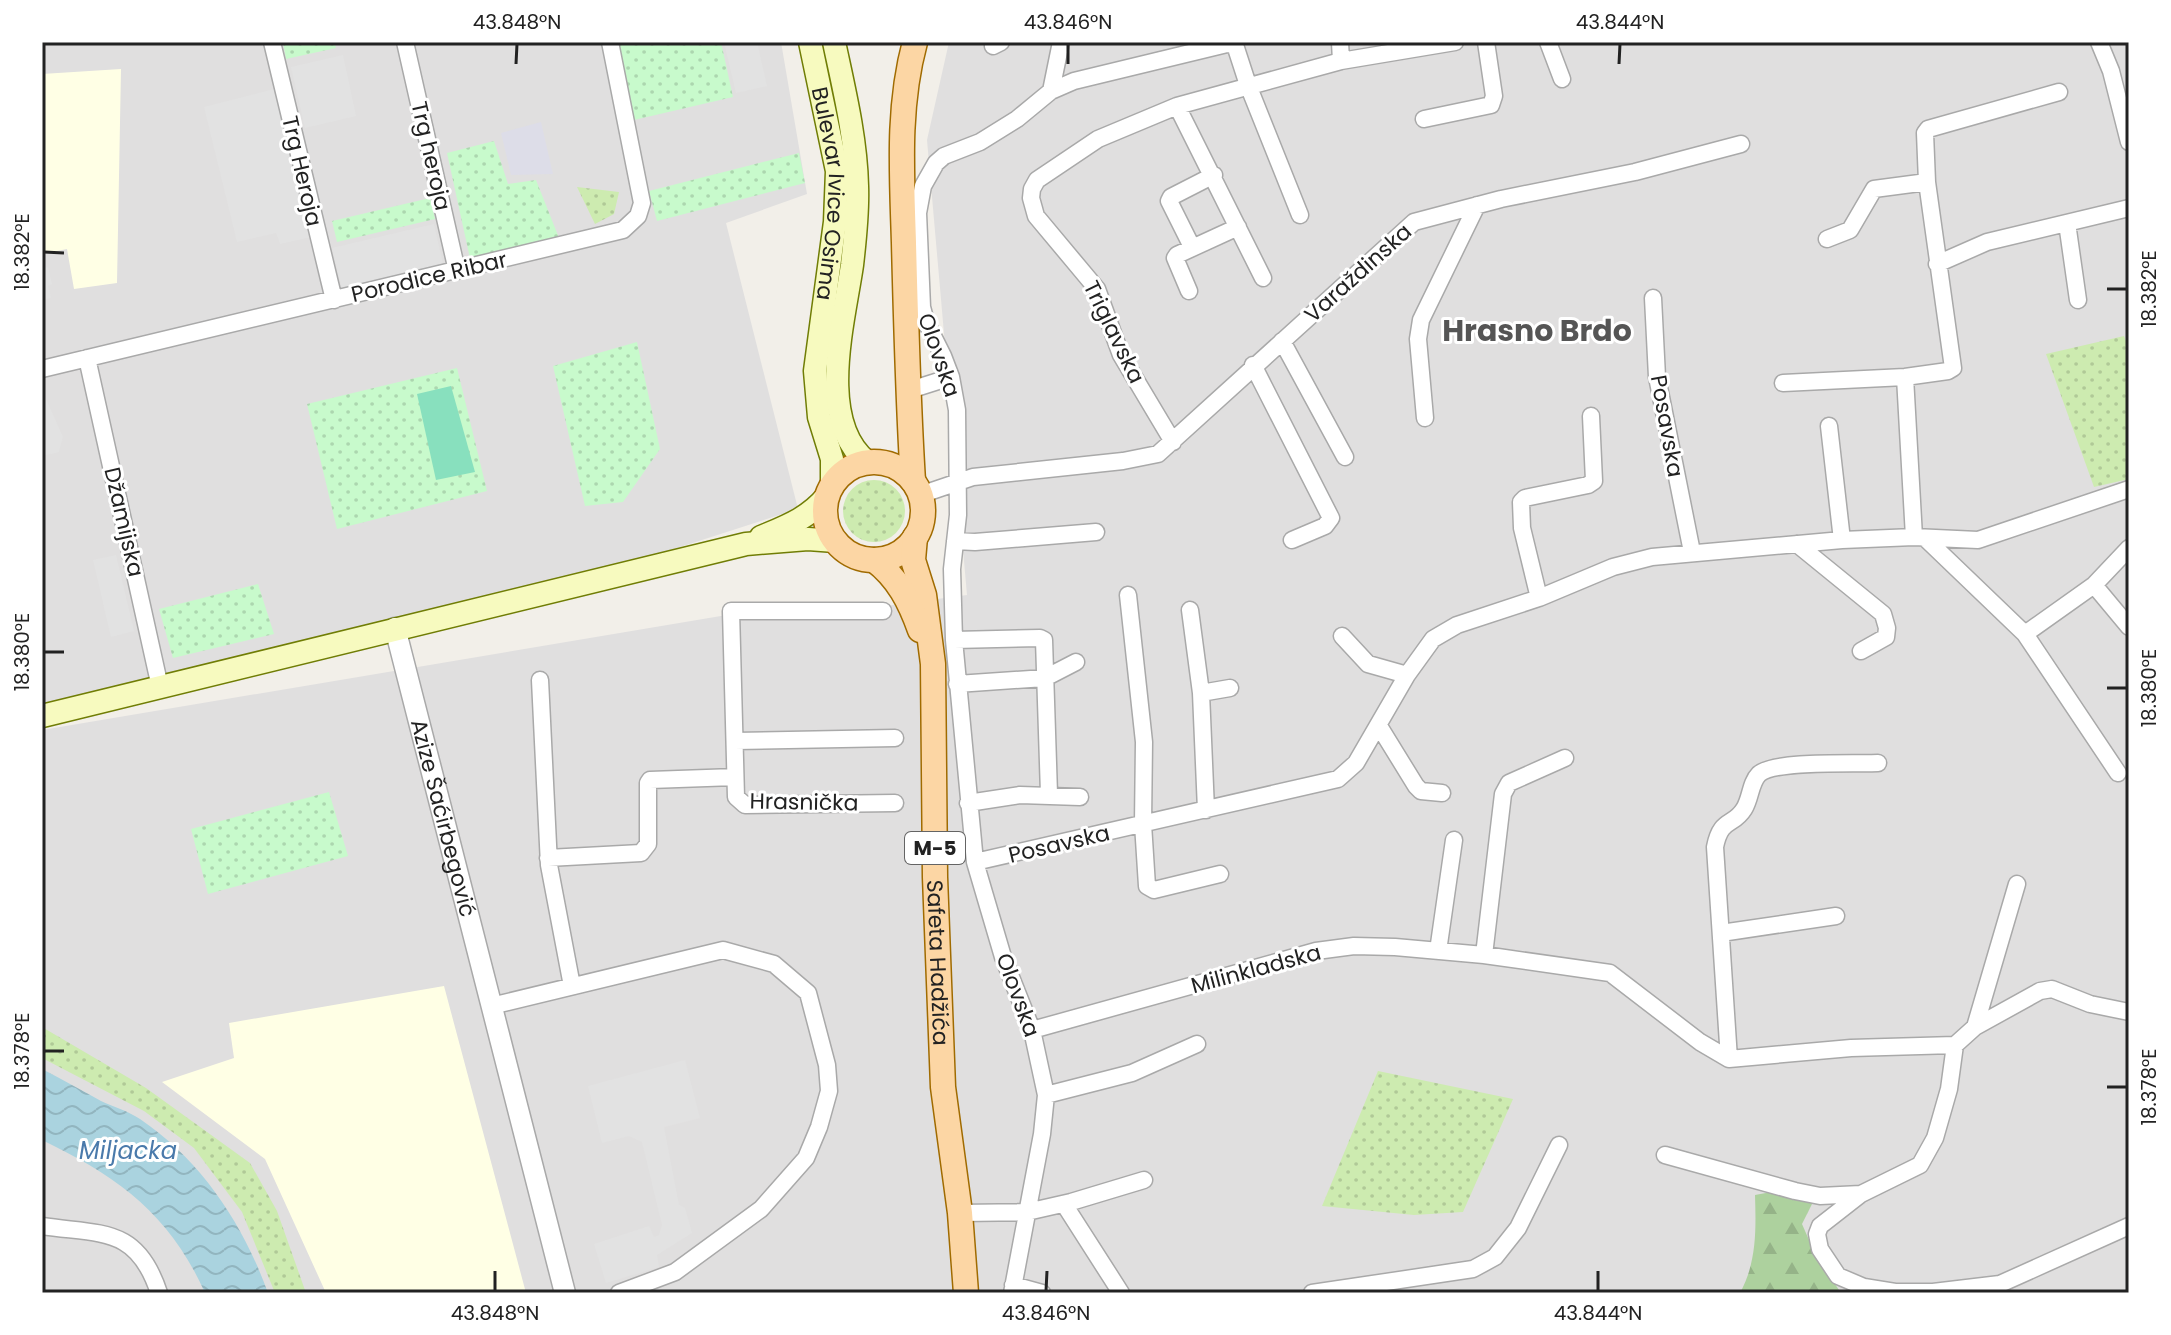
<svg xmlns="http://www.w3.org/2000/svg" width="2171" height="1335" font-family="Poppins,sans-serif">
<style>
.residential{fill:#e0dfdf}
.education{fill:#ffffe5}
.grass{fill:url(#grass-dots)}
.forest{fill:url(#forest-firs)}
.park{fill:url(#park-dots)}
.pitch{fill:#88e0be}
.parking{fill:#e2e2e2}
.plaza{fill:#dddde8}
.water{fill:url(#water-waves)}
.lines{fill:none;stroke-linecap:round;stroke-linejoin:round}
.minor-casing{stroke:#a9a9a9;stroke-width:19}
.tertiary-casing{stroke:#a9a9a9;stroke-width:23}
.secondary-casing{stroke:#707d05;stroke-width:25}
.primary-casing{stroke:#a06b00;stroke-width:27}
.minor{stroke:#fff;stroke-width:16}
.tertiary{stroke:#fff;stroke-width:20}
.secondary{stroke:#f7fabf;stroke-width:22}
.primary{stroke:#fcd6a4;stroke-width:24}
.ticks{fill:none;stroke:#222;stroke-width:3}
.labels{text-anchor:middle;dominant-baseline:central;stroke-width:6;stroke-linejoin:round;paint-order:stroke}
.shield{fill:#fff;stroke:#646464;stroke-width:2}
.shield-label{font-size:20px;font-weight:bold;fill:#222}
.street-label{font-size:22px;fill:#222;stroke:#fff}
.water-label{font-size:24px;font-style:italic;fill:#4a7aab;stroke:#fff}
.district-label{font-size:30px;font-weight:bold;fill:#555;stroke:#fff}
.neatline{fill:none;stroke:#222;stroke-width:3}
.ticks-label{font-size:20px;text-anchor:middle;fill:#222}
</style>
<defs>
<pattern id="grass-dots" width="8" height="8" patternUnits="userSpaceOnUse" patternTransform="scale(2)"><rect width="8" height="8" fill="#cdebb0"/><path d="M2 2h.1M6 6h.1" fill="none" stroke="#b0c997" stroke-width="1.8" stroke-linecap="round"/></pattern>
<pattern id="forest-firs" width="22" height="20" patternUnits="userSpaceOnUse" patternTransform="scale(2)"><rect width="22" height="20" fill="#add19e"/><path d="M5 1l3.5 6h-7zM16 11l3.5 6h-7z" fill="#95b388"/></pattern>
<pattern id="park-dots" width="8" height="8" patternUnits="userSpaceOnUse" patternTransform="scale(2)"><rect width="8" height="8" fill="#c8facc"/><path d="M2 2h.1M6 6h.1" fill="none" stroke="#acd6af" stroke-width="1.8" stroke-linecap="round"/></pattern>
<pattern id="water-waves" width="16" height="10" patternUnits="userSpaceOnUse" patternTransform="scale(2)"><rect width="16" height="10" fill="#aad3df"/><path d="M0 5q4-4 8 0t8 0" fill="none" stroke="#92b5bf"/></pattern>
</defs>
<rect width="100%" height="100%" fill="#f2efe9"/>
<path class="residential" d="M 42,42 L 781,42 L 807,194 L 726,223 L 798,509 L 531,595 L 42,714 Z
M 949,42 L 2129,42 L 2129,1293 L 42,1293 L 42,730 L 792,604 L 885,606 L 967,595 L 927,140 Z"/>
<path class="education" d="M 121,69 L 117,283 L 74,289 L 67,249 L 42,254 L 42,74 Z
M 444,986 L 526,1293 L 326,1293 L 265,1159 L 162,1082 L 234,1058 L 229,1023 Z"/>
<path class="grass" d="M 577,187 L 619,192 L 614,214 L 595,224 Z
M 2124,336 L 2129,349 L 2129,479 L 2094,487 L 2046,354 Z
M843 511a31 31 0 1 1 62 0a31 31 0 1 1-62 0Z
M 42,1027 L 146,1088 L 250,1163 L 277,1211 L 306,1293 L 275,1293 L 242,1212 L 194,1148 L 144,1111 L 42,1058 Z
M 1378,1071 L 1513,1099 L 1463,1212 L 1414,1215 L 1322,1206 Z"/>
<path class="forest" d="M 1771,1192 L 1816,1196 L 1802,1224 L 1816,1256 L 1839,1290 L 1845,1293 L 1740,1293 C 1757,1262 1756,1229 1755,1195 Z"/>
<path class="park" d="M 283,42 L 334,42 L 336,48 L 286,59 Z
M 721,42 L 733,97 L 634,120 L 619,43 Z
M 494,141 L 508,184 L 536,180 L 561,243 L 471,263 L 447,153 Z
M 799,153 L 805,183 L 657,221 L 649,191 Z
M 430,198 L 435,219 L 337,242 L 332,221 Z
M 637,342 L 660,449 L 623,502 L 585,506 L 553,366 Z
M 457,368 L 487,491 L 337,529 L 307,404 Z
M 258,584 L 274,634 L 173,658 L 159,609 Z
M 329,792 L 348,856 L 208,894 L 191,829 Z"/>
<path class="pitch" d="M 451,386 L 475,472 L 436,480 L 417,394 Z"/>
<path class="parking" d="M 724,42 L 757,42 L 767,86 L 736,93 Z
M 343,55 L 356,116 L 305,128 L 291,67 Z
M 274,89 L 311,237 L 280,244 L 276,233 L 237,242 L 204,107 Z
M 434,224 L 444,269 L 343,293 L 332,248 Z
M 42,264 L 43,268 L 48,267 L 52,284 L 48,286 L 51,298 L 42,300 Z
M 42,390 L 63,437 L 59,452 L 42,456 Z
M 116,555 L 134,631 L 111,637 L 93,560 Z
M 685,1060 L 700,1118 L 664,1127 L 679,1205 L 685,1208 L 692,1233 L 657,1255 L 659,1267 L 606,1283 L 594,1244 L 649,1226 L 654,1237 L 659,1235 L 662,1225 L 642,1142 L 629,1136 L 602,1143 L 588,1086 Z"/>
<path class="plaza" d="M 541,122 L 553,174 L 511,175 L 501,133 Z"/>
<path class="water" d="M 42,1069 C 62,1079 81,1090 101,1101 C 114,1107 128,1111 140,1119 C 202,1161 243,1224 268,1293 L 205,1293 C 170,1214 117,1176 42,1140 Z"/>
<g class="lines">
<defs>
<path id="minor" d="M 272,42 L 334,300
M 405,42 L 457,271
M 1340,42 L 1341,61
M 1548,42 L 1562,79
M 2099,42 L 2111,71 L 2129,142
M 993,46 L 1001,42
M 1051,91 L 1074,81 L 1227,44 L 1235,45 L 1248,85 L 1300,215
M 1177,106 L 1263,278
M 1424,119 L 1491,105 L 1494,96 L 1486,42
M 2067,223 L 2078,300
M 1827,239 L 1850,230 L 1874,189 L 1927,182
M 1192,247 L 1169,201 L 1171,197 L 1214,175
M 1937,264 L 1987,242 L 2129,208
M 1189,291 L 1175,258 L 1177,255 L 1238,227
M 1653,298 L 1657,377 L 1692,552
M 1282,341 L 1345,457
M 87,358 L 160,687
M 1253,365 L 1331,518 L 1325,526 L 1292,540
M 42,369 L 623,230 L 638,216 L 642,203 L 610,42
M 1905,377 L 1914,537
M 1783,383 L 1905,377 L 1948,371 L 1953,368 L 1927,182 L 1925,133 L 1928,129 L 2059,92
M 907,391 L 951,377
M 1425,418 L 1418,339 L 1421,320 L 1477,205
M 1829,426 L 1842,540
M 1173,442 L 1121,355 L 1097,289 L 1036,216 L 1031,198 L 1032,189 L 1037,180 L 1098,139 L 1177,106 L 1341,61 L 1455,42
M 920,495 L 973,477 L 1123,461 L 1158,454 L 1414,222 L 1501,199 L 1635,172 L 1741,144
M 1925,538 L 2025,634 L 2094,585 L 2129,548
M 955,541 L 975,542 L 1096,532
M 1797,544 L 1883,614 L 1887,628 L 1886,637 L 1861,651
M 2094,585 L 2129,627
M 1128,595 L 1144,742 L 1143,824 L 1147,886 L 1154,890 L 1220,874
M 1539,598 L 1522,528 L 1521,502 L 1525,498 L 1588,485 L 1594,481 L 1591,416
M 1190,610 L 1201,693
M 883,611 L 731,611 L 736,797 L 745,805 L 895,803
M 2025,634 L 2118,773
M 1342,636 L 1368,664 L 1407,675
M 954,640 L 1040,638 L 1044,640 L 1049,794
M 540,680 L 549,865 L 572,986
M 957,684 L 1045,678 L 1076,662
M 1379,726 L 1416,786 L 1421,791 L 1442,793
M 735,741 L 895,738
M 968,803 L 1020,795 L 1080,797
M 1206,810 L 1201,693 L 1230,688
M 548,858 L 641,853 L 648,844 L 648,783 L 650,780 L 735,777
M 975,862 L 1338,779 L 1356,763 L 1407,675 L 1433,639 L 1457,625 L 1539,598 L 1613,567 L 1652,557 L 1842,540 L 1914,537 L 1978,540 L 2129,489
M 1721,933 L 1836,916
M 1438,951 L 1454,840
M 1484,955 L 1503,794 L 1509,783 L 1565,758
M 491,1006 L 723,950 L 774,964 L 808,993 L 827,1065 L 829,1091 L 819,1127 L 806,1158 L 761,1209 L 675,1272 L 619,1293
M 2129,1012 L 2090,1004 L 2052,989 L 2040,991 L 1975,1027 L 1955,1045 L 1949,1089 L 1935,1138 L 1920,1165 L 1861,1194 L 1820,1226 L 1817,1234 L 1820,1249 L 1838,1276 L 1864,1287 L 1895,1292 L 1933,1292 L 2000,1284 L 2129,1226
M 1975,1027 L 2017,884
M 1032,1030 L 1316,951 L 1354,946 L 1395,947 L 1484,955 L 1610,973 L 1700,1042 L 1729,1059 L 1851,1048 L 1955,1045
M 1729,1059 L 1715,847 C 1721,817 1733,827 1744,809 C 1751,798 1750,783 1759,774 C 1775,760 1855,764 1878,763
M 1046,1095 L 1132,1073 L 1197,1044
M 1665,1155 L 1795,1191 L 1820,1196 L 1861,1194
M 1064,1204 L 1121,1293
M 960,1213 L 1027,1212 L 1071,1202 L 1144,1180
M 42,1226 C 102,1235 137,1226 159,1293
M 1013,1285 L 1042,1293
M 1012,1293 L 1042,1134 L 1046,1095 L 1032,1030 L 1003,957 L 975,862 L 954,640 L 952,569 L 958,515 L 957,410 L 951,377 L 943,356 L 926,322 L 922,307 L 918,213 L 923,186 L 936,163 L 944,156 L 980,142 L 1017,119 L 1051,91 L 1061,42
M 1312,1293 L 1473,1269 L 1495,1257 L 1518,1228 L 1559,1145"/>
<g id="tertiary">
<path id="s1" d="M 395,628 L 565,1293"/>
</g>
<g id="secondary">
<path id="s2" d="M 810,42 L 837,171 L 835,222 L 815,371 L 819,417 L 832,459 L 832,486"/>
<path d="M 834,42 C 844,89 856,138 857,186 C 858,212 855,239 852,265 C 844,321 816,421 867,462"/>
<path d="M 761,537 C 787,526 809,518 827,496"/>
<path d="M 42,716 L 746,544 L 808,539 L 835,541"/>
</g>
<g id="primary">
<circle cx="874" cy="511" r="49"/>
<path d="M 913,481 C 908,402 906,322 904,243 C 902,175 897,108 915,42"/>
<path id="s3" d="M 915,537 L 913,560 L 924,595 L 933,664 L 935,877 L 943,1087 L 960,1213 L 966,1293"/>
<path d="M 874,560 C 898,578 910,602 920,630"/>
</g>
</defs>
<use href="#minor" class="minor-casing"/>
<use href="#tertiary" class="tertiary-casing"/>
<use href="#secondary" class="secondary-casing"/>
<use href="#primary" class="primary-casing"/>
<use href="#minor" class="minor"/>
<use href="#tertiary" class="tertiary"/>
<use href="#secondary" class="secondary"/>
<use href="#primary" class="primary"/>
</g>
<path class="ticks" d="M 516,64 L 517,44M 1068,64 L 1068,44M 1619,64 L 1620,44M 44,252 L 64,253M 2107,289 L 2127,289M 44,652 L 64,652M 2107,688 L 2127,688M 44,1051 L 64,1051M 2107,1087 L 2127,1087M 495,1291 L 495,1271M 1046,1291 L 1047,1271M 1598,1291 L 1598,1271"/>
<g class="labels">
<rect class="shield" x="905" y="832" width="60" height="32" rx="6"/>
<g class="shield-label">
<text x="935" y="848">M-5</text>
</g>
<g class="street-label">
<text transform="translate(431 156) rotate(77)">Trg heroja</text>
<text transform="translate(302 171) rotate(77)">Trg Heroja</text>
<text stroke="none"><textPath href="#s2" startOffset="154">Bulevar Ivice Osima</textPath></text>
<text transform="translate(1358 273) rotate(-42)">Varaždinska</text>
<text transform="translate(429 277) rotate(-13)">Porodice Ribar</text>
<text transform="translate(1114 332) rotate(64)">Triglavska</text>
<text transform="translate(939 355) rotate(71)">Olovska</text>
<text transform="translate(1667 426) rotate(80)">Posavska</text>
<text transform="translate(124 522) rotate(77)">Džamijska</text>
<text transform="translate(804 802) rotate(1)">Hrasnička</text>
<text stroke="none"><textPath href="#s1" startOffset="196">Azize Šaćirbegović</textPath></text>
<text transform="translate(1059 844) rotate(-13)">Posavska</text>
<text stroke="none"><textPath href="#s3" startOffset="428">Safeta Hadžića</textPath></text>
<text transform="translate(1256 969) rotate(-15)">Milinkladska</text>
<text transform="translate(1018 995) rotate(70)">Olovska</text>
</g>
<g class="water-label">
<text x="128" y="1150">Miljacka</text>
</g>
<g class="district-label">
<text x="1537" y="330">Hrasno Brdo</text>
</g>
</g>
<rect width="2171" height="1335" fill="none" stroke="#ffffff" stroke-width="88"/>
<rect x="44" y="44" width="2083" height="1247" class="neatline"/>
<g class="ticks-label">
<text x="517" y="29">43.848°N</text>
<text x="1068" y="29">43.846°N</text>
<text x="1620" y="29">43.844°N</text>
<text transform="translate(22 252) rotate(-90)" y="7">18.382°E</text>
<text transform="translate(2149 289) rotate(-90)" y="7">18.382°E</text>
<text transform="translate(22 652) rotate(-90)" y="7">18.380°E</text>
<text transform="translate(2149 688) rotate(-90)" y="7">18.380°E</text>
<text transform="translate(22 1051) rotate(-90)" y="7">18.378°E</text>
<text transform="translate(2149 1087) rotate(-90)" y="7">18.378°E</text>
<text x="495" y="1320">43.848°N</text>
<text x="1046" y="1320">43.846°N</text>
<text x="1598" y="1320">43.844°N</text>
</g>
</svg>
